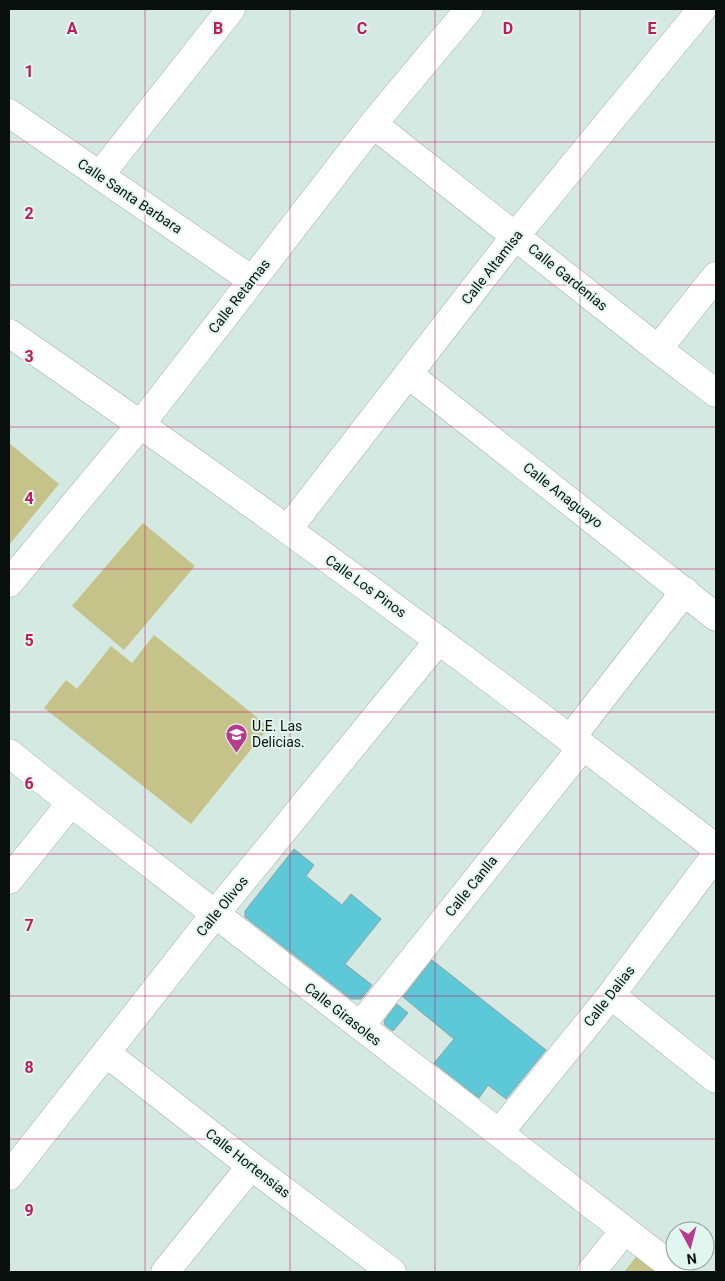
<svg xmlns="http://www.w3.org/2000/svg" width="725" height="1281" font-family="Roboto,sans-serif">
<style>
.green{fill:#c5c389}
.building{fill:#5cc8d8;stroke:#8da1a4}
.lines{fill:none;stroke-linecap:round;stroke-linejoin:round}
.minor-casing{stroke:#9fb2ac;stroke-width:29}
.minor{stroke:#fff;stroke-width:28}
.grid{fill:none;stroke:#c2185b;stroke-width:1;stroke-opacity:0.55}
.labels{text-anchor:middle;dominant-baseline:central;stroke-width:4;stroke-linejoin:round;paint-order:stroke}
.street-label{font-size:14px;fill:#0a100e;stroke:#e2f6f0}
.poi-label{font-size:14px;fill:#0a100e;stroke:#e2f6f0;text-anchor:start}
.grid-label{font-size:16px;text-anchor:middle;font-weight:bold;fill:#c2185b;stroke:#e2f6f0;stroke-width:4;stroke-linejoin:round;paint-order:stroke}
</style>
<rect width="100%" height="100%" fill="#d5e9e3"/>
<path class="green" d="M 9,443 L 59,484 L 9,545 Z
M 143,523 L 195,566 L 124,650 L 72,606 Z
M 154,635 L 269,727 L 191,824 L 44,708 L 66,680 L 77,689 L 111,646 L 132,663 Z
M 640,1252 L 666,1272 L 624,1272 Z"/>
<path class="building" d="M 294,849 L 314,865 L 306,876 L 342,905 L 351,894 L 381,919 L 345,964 L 372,985 L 361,999 L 351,999 L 245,917 L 245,911 Z
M 432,960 L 546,1050 L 506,1099 L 488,1085 L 479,1098 L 434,1063 L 454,1039 L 403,997 Z
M 397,1004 L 408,1013 L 393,1031 L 385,1025 L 384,1021 Z"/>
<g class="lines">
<defs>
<path id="minor" d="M 9,113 L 252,280
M 373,124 L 658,349 L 716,393
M 100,175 L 231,9
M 9,333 C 199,464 386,599 570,739 L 583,746 L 716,848
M 658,349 L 716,276
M 408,374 L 716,617
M 288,529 L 516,235 L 702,9
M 9,583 L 141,424 L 373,124 L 469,9
M 570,739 L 685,591
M 9,753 L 69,801 L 679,1272
M 9,880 L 62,814 L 69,801
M 611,995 L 716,1079
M 360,1026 L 583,746
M 106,1053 L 251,1166 L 392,1272
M 499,1133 L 611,995 L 716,855
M 9,1176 L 215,914 L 439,640
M 165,1272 L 251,1166
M 591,1272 L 624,1231"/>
</defs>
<use href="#minor" class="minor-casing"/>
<use href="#minor" class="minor"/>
</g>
<path class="grid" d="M 145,9 L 145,1272M 290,9 L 290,1272M 435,9 L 435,1272M 580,9 L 580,1272M 9,142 L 716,142M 9,285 L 716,285M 9,427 L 716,427M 9,569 L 716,569M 9,712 L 716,712M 9,854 L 716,854M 9,996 L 716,996M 9,1139 L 716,1139"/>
<defs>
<symbol id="school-pin" viewBox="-11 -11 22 30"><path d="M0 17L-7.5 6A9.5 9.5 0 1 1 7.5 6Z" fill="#b73b8c" stroke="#e2f6f0"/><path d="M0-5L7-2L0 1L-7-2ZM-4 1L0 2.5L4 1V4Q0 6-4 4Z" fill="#fff"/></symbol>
</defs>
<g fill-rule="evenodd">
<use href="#school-pin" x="224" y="722" width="25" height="34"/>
</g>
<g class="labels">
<g class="street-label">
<text transform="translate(130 196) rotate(34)">Calle Santa Barbara</text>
<text transform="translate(492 267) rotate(-52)">Calle Altamisa</text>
<text transform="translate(568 277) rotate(39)">Calle Gardenias</text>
<text transform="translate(239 296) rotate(-52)">Calle Retamas</text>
<text transform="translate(563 495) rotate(38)">Calle Anaguayo</text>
<text transform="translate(366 586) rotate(36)">Calle Los Pinos</text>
<text transform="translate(471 886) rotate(-51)">Calle Canlla</text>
<text transform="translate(222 906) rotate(-51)">Calle Olivos</text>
<text transform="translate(609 996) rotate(-52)">Calle Dalias</text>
<text transform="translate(343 1014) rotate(38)">Calle Girasoles</text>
<text transform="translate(248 1163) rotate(38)">Calle Hortensias</text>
</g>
<g class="poi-label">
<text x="252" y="726">U.E. Las<tspan x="252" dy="16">Delicias.</tspan></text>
</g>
</g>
<g class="grid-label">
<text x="72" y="34">A</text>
<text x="218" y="34">B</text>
<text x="362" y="34">C</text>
<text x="508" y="34">D</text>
<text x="652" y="34">E</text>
<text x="29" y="77">1</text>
<text x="29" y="219">2</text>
<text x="29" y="362">3</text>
<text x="29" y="504">4</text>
<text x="29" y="646">5</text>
<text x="29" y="789">6</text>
<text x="29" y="931">7</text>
<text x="29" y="1073">8</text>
<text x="29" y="1216">9</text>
</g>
<rect width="725" height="1281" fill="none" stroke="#0a100e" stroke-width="20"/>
<g transform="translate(690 1246) rotate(173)"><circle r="24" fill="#e2f6f0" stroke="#8c9a96"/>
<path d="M0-4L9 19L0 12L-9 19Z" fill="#b73b8c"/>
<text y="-8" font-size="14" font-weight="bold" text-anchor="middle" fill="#0a100e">N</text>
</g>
</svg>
